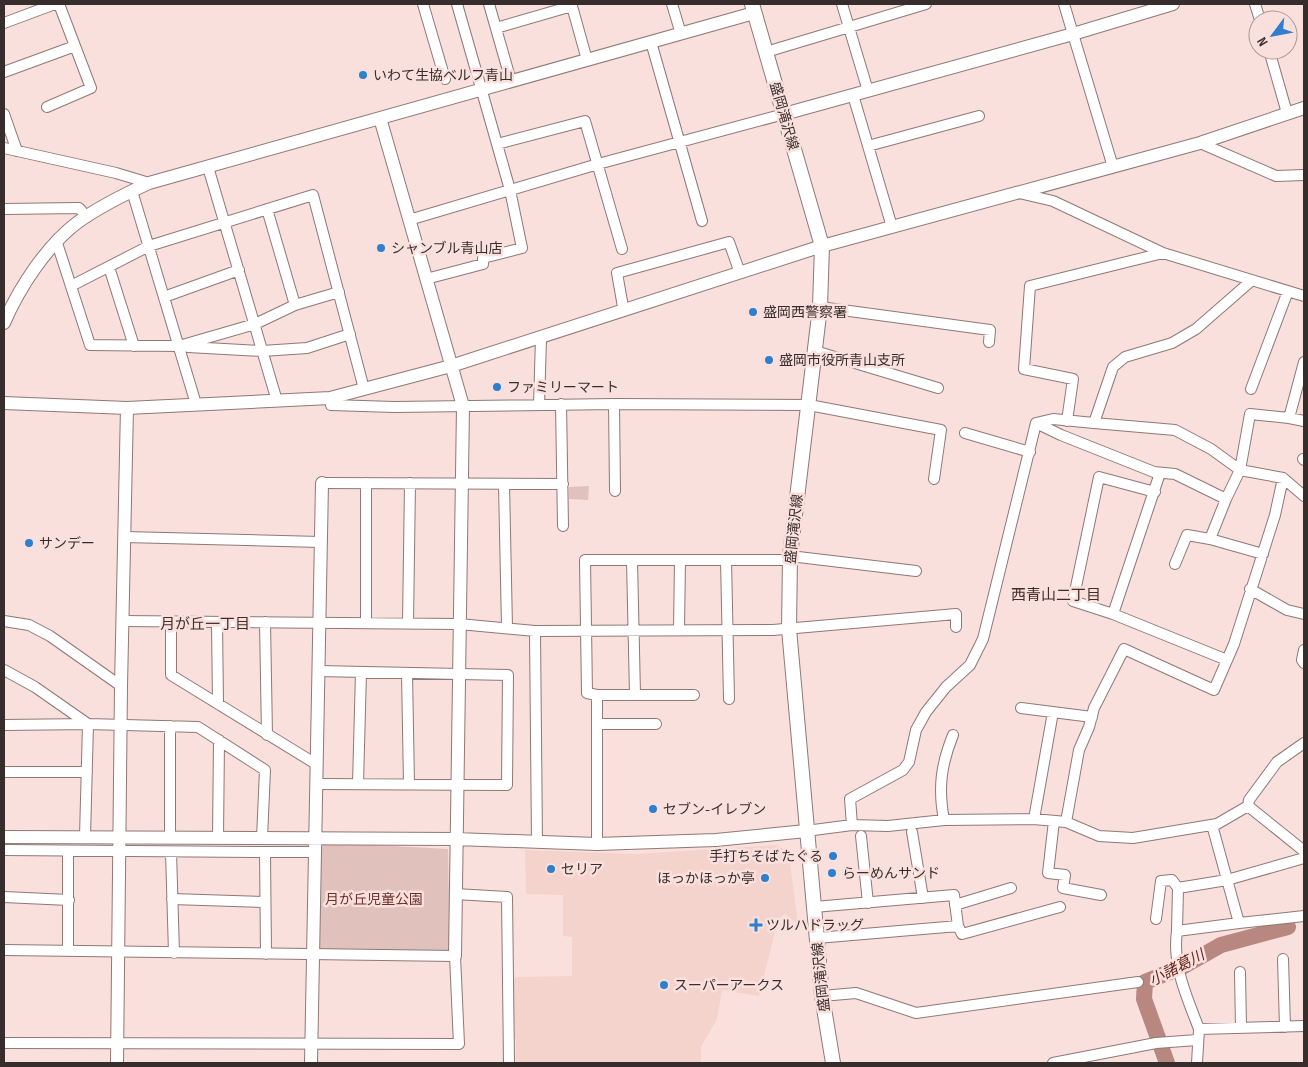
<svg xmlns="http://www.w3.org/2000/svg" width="1308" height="1067" font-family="'Sofia Sans Condensed','Noto Sans JP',sans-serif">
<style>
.built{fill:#f4d3cd}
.green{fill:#e0c1bc}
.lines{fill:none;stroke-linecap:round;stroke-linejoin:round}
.river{stroke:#b78780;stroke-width:16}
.minor-casing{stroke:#8f7875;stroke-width:12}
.tertiary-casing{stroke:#8f7875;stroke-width:14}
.secondary-casing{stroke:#8f7875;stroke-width:16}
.minor{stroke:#fff;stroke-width:10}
.tertiary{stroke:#fff;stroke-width:12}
.secondary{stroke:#fff;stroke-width:14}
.poi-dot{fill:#2f7fce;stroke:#fae0dc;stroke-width:2}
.labels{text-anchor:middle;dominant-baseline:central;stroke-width:5;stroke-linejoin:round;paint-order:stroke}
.poi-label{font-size:14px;fill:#372d2c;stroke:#fae0dc;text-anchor:start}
.street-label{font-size:14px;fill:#372d2c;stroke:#fae0dc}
.park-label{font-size:14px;fill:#6e3029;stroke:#fae0dc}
.neighbourhood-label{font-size:15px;fill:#402d2a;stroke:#fae0dc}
.water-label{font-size:15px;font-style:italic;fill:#62251f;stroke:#fae0dc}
</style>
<rect width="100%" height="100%" fill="#fae0dc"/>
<path class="built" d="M 776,845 L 786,850 L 789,855 L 798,924 L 785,914 L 778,920 L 759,996 L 722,990 L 717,1019 L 701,1047 L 701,1063 L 518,1063 L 516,1061 L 516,1039 L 511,1035 L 512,981 L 516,977 L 572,976 L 572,937 L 563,936 L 563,895 L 526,894 L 525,850 L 635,854 Z"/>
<path class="green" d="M 589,486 L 588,500 L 569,499 L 569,487 Z
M 318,842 L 448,849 L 450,952 L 317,955 Z"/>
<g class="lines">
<path class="river" d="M 1167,1063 L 1144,999 L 1145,982 L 1182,967 L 1221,945 L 1288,927"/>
<defs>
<path id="minor" d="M 423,4 L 445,79
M 457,4 L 497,144 L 585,121 L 622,249
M 489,4 L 511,81
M 672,4 L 681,34
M 842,4 L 868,91
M 1064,4 L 1113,167
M 1255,4 L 1260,20
M 572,6 L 587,60
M 4,23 L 55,4
M 496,28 L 572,6 L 572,4
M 651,42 L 702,221
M 1269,50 L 1287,113
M 766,52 L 926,4
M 4,72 L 75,46
M 853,95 L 892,227
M 47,107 L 91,88 L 59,4
M 4,114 L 17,151
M 1200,143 L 1276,176 L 1304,175
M 868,146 L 979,116
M 4,148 L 116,173 L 149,183
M 208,167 L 277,401
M 132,191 L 196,404
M 1019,193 L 1053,201 L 1163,253 L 1304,296
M 4,209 L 79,208 L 87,217
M 409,220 L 598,164 L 784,114
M 57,243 L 90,345 L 179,346 L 255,324 L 295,305 L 267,209
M 109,267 L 134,346
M 426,279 L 483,264 L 483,258 L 522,248 L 510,190 L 497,144
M 71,286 L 149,246 L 313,195 L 364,389
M 164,297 L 239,270
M 295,305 L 339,292
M 623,307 L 617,273 L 729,242 L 740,273
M 820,307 L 990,330 L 989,342
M 188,347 L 262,351 L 307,348 L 350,334
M 815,351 L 938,388
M 1304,362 L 1289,418 L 1304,421
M 1251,389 L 1288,291
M 330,398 L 331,405 L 394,407 L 614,404 L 809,405 L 941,430 L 934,479
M 561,404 L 563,526
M 614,404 L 615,491
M 539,405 L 541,338
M 1067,421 L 1073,379 L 1024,369 L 1030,286 L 1163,253
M 1036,423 L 1061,435 L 1154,472 L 1175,474 L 1226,499 L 1240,470 L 1283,478 L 1304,496
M 1036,423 L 1053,419 L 1094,423 L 1113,367 L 1125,357 L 1172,343 L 1196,329 L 1251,281
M 1094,423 L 1175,430 L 1211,449 L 1240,470 L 1250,414 L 1289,418
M 965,433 L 1030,452
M 1303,459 L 1304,460
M 1160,473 L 1113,614 L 1227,660
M 322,483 L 563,484
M 366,483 L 366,623
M 504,484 L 507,627
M 124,537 L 320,542
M 1210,539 L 1263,554
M 790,556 L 916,571
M 632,560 L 635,695
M 726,560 L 790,560
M 1175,564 L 1187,535 L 1210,539 L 1226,499
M 1250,589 L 1287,610 L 1304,614
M 1113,614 L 1073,601 L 1099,477 L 1155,492
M 4,621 L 29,625 L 50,636 L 121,686
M 123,621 L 459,624 L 535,631 L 773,630 L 956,614 L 956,627
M 171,622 L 171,675 L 316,764
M 217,622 L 218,704
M 265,622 L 267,735
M 408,624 L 410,483
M 679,630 L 680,560
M 535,631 L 537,842
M 1304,650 L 1302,660 L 1304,663
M 4,670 L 35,687 L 88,724 L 198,727 L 265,770 L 262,838
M 407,673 L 409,784
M 597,695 L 587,693 L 585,560 L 726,560 L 729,699
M 1021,708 L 1092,717
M 597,724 L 656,724
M 4,725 L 88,724 L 85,837
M 170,726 L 170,838
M 4,772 L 87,772
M 316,784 L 507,785 L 508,675 L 318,671
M 358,784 L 361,672
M 1248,806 L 1304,851
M 1034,819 L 1053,712
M 944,820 C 938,788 941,765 953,735
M 1054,821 L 1048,873 L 1065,875 L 1063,888 L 1101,895
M 1066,822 L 1079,750 L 1089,727 L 1094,708 L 1124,649 L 1214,690 L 1234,644 L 1275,515 L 1283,478
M 852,825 L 850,799 L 903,770 L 909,762 L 916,730 L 926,712 L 946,687 L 970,665 L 983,639 L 1036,423
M 806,831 L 852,825 L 888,826 L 944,820 L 1034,819 L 1066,822 L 1099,836 L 1133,838 L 1217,824 L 1248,806 L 1249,800 L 1277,762 L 1304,743
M 912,832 L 923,898
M 861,836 L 868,903
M 218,838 L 219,740
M 597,844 L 597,695 L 694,695
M 4,850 L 265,852 L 266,954
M 171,852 L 174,953
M 265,852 L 315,852
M 455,894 L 507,897 L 509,1063
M 4,897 L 69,900
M 172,899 L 265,902
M 955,905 L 1011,888
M 814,907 L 954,895 L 958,926 L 962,934 L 1060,907
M 1156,919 L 1161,881 L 1172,880 L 1178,888 L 1227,880 L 1304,858
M 1239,923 L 1304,916
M 1177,931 L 1178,888
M 817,938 L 958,926
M 4,950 L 455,956 L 459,1044 L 4,1043
M 68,951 L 68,851
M 1283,959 L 1285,1027
M 1240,972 L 1241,1028
M 822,996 L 856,993 L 916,1013 L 1138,982
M 1199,1029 C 1187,997 1172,966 1177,931 L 1239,923 L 1212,825
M 1053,1063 L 1156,1043 L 1197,1040
M 1197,1063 L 1199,1029 L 1304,1026"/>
<path id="tertiary" d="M 784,114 L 1073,34 L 1173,4
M 380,118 L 463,406 L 455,956
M 4,323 C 19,288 47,245 78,222 C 99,207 125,194 149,183 L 754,13
M 4,403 L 127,408 L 330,398 L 451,366 L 822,246 L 1200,143 L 1304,108
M 4,837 L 456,839 L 597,844 L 716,840 L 806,831
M 117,1063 L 121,686 L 127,408
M 311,1063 L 322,483"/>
<path id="secondary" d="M 752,4 L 822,246 L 820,307 L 790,556 L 789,629 L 822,996 L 833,1063"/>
</defs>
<use href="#minor" class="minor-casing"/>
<use href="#tertiary" class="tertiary-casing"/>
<use href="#secondary" class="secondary-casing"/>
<use href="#minor" class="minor"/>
<use href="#tertiary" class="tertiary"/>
<use href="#secondary" class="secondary"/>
</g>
<g class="poi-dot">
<circle cx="363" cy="75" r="5"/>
<circle cx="381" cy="248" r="5"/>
<circle cx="753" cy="312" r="5"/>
<circle cx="769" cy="360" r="5"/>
<circle cx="497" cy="387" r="5"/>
<circle cx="29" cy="543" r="5"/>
<circle cx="653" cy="809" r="5"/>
<circle cx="833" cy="856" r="5"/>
<circle cx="551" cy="869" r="5"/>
<circle cx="832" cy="873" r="5"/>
<circle cx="765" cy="878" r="5"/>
<path d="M753.5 917.5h5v5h5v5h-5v5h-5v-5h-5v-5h5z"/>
<circle cx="664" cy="985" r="5"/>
</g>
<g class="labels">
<g class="poi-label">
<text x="373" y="75">いわて生協ベルフ青山</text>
<text x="391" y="248">シャンブル青山店</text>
<text x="763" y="312">盛岡西警察署</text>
<text x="779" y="360">盛岡市役所青山支所</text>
<text x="507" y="387">ファミリーマート</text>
<text x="39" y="543">サンデー</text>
<text x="663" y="809">セブン-イレブン</text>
<text x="823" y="856" text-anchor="end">手打ちそば たぐる</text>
<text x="561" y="869">セリア</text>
<text x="842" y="873">らーめんサンド</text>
<text x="755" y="878" text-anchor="end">ほっかほっか亭</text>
<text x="766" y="925">ツルハドラッグ</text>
<text x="674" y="985">スーパーアークス</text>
</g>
<g class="street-label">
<text transform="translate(784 116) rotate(74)">盛岡滝沢線</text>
<text transform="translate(794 529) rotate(-84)">盛岡滝沢線</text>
<text transform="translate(821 977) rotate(-96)">盛岡滝沢線</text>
</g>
<g class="park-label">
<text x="374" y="899">月が丘児童公園</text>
</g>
<g class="neighbourhood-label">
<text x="1056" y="595">西青山二丁目</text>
<text x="205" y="624">月が丘一丁目</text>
</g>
<g class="water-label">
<text transform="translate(1177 968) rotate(-28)">小諸葛川</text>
</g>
</g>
<rect width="1308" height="1067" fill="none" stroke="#372d2c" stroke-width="10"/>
<g transform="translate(1273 35) rotate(238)"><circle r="24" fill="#fae0dc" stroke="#ac9896"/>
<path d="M0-4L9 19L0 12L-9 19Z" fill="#2f7fce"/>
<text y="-8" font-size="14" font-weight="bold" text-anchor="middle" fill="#372d2c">N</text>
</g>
</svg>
